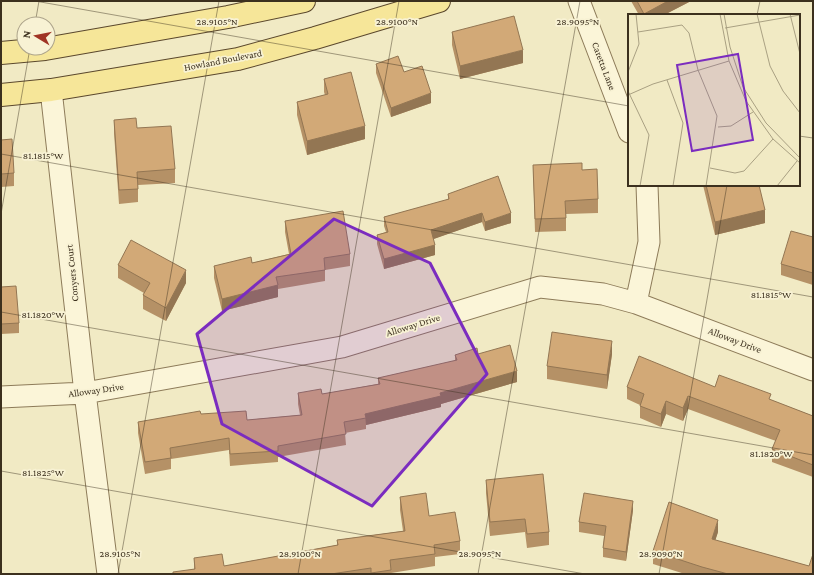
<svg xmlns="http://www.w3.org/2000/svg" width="814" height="575" font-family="'Crimson Pro',serif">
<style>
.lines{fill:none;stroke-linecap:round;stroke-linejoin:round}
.minor-casing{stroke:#8d7b59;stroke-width:23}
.primary-casing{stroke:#5b482d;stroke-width:24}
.minor{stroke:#fbf5d8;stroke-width:21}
.primary{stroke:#f6e699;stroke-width:22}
.wall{fill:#b59166}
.shaded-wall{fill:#937653}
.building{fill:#d2a977;stroke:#937653}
.marked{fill:#7b2cbf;fill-opacity:0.2;stroke:#7b2cbf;stroke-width:3;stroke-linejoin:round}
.ticks{fill:none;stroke:#3c301e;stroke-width:1;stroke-opacity:0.45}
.labels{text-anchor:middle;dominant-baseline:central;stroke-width:3.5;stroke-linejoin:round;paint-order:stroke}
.street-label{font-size:10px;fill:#3c301e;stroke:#f8f2d4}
.inset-road{fill:none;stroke:#a9a082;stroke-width:1}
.view{fill:#7b2cbf;fill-opacity:0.15;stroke:#7b2cbf;stroke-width:2}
.inset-edge{fill:none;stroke:#3c301e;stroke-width:2}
.ticks-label{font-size:10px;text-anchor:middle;fill:#3c301e;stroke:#f8f2d4;stroke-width:3.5;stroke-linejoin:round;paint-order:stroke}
</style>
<rect width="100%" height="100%" fill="#f1eac4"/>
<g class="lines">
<defs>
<path id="minor" d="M 579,1 L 629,132
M 51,90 L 85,393 L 108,574
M 636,303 L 649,242 L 647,185
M 1,397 L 85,393 L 342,347 L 540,287 L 603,294 L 636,303 L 813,370"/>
<path id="primary" d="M 1,53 L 45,49 L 228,17 L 304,1
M 1,95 L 51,90 L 238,59 L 315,38 L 439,1"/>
</defs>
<use href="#minor" class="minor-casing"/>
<use href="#primary" class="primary-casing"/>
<use href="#minor" class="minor"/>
<use href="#primary" class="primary"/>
</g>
<path class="wall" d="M 631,1 L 691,1 L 664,15 L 639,15 Z
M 452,32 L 523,63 L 460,79 L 452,45 Z
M 376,64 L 431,103 L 391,117 L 376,73 Z
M 324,79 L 365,139 L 307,155 L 297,115 L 297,102 L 325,95 L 324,92 Z
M 114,120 L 137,128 L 175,169 L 175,183 L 138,185 L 138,202 L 119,204 L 114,133 Z
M 1,140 L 14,173 L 14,186 L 1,187 Z
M 533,165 L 582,170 L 598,199 L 598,213 L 566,214 L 566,231 L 535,232 Z
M 703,185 L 759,185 L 765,223 L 715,235 Z
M 448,194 L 511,223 L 485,231 L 482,222 L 433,239 L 435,255 L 384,269 L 377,244 L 377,235 L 386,232 L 384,226 L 384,217 L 448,200 Z
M 285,221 L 350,254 L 350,266 L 325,270 L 325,281 L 278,289 L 278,297 L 222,311 L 214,278 L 214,266 L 252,263 L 289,254 L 285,232 Z
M 813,237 L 813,285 L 781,275 L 781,264 Z
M 118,265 L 186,283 L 166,321 L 143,309 L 143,295 L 144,293 L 118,278 Z
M 1,287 L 19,323 L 19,333 L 1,334 Z
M 478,354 L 517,382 L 441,404 L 441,407 L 366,425 L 366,429 L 345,433 L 346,445 L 278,457 L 278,462 L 230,466 L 229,450 L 171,459 L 171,469 L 145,474 L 138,433 L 138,422 L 201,414 L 247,420 L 300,415 L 298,404 L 298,393 L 322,394 L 378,384 L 378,378 L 455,361 L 455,355 Z
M 612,354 L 607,389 L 547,379 L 547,366 Z
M 627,387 L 715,387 L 771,400 L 813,416 L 813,477 L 772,462 L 772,449 L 776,441 L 688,409 L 683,421 L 666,414 L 661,427 L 640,418 L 640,405 L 627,399 Z
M 486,480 L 549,532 L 549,545 L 527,548 L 525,532 L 490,536 L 486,493 Z
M 400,497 L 429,516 L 460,541 L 460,554 L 435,557 L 435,566 L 391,573 L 391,574 L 173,574 L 194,569 L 194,558 L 224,566 L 337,545 L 337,540 L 403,531 L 400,510 Z
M 633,510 L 626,561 L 603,557 L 603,548 L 604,536 L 579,532 L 579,522 Z
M 718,532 L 715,540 L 809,566 L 813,574 L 685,574 L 653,564 L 653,551 Z"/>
<path class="shaded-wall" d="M 668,1 L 691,1 L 664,15 L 644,15 L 644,14 Z
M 523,50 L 523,63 L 460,79 L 460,66 Z
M 431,93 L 431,103 L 391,117 L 391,108 Z
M 365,126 L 365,139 L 307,155 L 307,141 Z
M 765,210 L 765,223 L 715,235 L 715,222 Z
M 482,213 L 482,222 L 431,240 L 431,230 Z
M 511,213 L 511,223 L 485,231 L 485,222 Z
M 435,245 L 435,255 L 384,269 L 384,259 Z
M 186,270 L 186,283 L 166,321 L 166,308 Z
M 278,285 L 278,297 L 222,311 L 222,299 Z
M 612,341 L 612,354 L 607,389 L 607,375 Z
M 517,371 L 517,382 L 441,404 L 441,407 L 366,425 L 365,414 L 440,393 Z
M 688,396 L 688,409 L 683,421 L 683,408 Z
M 666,401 L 666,414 L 661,427 L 661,414 Z
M 633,501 L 633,510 L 626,561 L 626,552 Z
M 718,520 L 718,532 L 712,551 L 712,539 Z"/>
<path class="building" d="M 637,1 L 668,1 L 644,14 Z
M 514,16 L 523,50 L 460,66 L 452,32 Z
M 398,56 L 404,72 L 422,66 L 431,93 L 391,108 L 376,64 Z
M 351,72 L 365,126 L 307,141 L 297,102 L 328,94 L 324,79 Z
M 136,118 L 137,128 L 171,126 L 175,169 L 137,172 L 138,189 L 119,190 L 114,120 Z
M 12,139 L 14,173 L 1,174 L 1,140 Z
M 582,163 L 582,170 L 597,169 L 598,199 L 565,201 L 566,218 L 535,219 L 533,165 Z
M 498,176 L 511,213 L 485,222 L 482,213 L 431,230 L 435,245 L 384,259 L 377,235 L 388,232 L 384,217 L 449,199 L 448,194 Z
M 706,185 L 759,185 L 765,210 L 715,222 Z
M 343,211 L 350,254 L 324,258 L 325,270 L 276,277 L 278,285 L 222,299 L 214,266 L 251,257 L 252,263 L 291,254 L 285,221 Z
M 791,231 L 813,237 L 813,273 L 781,264 Z
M 131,240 L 186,270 L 166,308 L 143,295 L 150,283 L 118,265 Z
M 16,286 L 19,323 L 1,324 L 1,287 Z
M 552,332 L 612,341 L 607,375 L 547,366 Z
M 510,345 L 517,371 L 440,393 L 441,396 L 365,414 L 366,418 L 344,422 L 346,434 L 278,446 L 278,451 L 230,454 L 229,438 L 170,448 L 171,458 L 145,462 L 138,422 L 200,411 L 201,414 L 246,411 L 247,420 L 302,415 L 298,393 L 321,389 L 322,394 L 380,384 L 378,378 L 457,360 L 455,355 L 477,348 L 478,354 Z
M 639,356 L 715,387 L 719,375 L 771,394 L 769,399 L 813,416 L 813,465 L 772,449 L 780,430 L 688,396 L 683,408 L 666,401 L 661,414 L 640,406 L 644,394 L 627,387 Z
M 543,474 L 549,532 L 527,534 L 525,519 L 490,522 L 486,480 Z
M 426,493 L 429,516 L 455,512 L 460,541 L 434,545 L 435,554 L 390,560 L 391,570 L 371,573 L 371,568 L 331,574 L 173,574 L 173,572 L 195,569 L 194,558 L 222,554 L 224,566 L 338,545 L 337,540 L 405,531 L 400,497 Z
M 584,493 L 633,501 L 626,552 L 603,548 L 606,526 L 579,522 Z
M 669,502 L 718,520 L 712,539 L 809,566 L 813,554 L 813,574 L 728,574 L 702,567 L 653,551 Z"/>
<path class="marked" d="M 334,219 L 430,263 L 487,374 L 372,506 L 222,424 L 197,334 Z"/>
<path class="ticks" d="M 35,1 L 629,106M 757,15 L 760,1M 35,24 L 39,1M 799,136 L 813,138M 1,154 L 813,297M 1,214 L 30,48M 1,312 L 813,455M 1,471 L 585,574M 118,574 L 219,1M 298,574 L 399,1M 478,574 L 580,1M 659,574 L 727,185"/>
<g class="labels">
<g class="street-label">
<text transform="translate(223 60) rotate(-11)">Howland Boulevard</text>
<text transform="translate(604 66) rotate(69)">Caretta Lane</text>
<text transform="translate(72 273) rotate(-96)">Conyers Court</text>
<text transform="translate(413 325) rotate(-17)">Alloway Drive</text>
<text transform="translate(735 340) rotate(21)">Alloway Drive</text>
<text transform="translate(96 390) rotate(-8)">Alloway Drive</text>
</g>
</g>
<g transform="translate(628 14)">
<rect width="172" height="172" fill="#f1eac4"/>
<path class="inset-road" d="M 92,0 L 101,47 L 118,87 L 145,125 L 172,149M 96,0 L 102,33 L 115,73 L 138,109 L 172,144M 129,0 L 142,52 L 155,77 L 172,99M 162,0 L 172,40M 97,14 L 172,1M 10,18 L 54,11 L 61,19 L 70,56 L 89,102 L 78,172M 0,58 L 11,30 L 8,0M 39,66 L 55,109 L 45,172M 0,77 L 21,121 L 12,172M 0,81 L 25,70 L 101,47M 90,113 L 103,112 L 125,98M 82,154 L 107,159 L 116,157 L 145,125M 149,172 L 169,147"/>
<path class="view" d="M 110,40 L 125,126 L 64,137 L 49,51 Z"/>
<rect width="172" height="172" class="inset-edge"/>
</g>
<g class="ticks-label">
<text x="217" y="25">28.9105°N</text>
<text x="397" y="25">28.9100°N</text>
<text x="578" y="25">28.9095°N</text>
<text x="43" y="159">81.1815°W</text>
<text x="771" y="298">81.1815°W</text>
<text x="43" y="318">81.1820°W</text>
<text x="771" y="457">81.1820°W</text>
<text x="43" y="476">81.1825°W</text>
<text x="120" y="557">28.9105°N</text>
<text x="300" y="557">28.9100°N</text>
<text x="480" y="557">28.9095°N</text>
<text x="661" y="557">28.9090°N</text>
</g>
<rect width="814" height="575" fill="none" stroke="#3c301e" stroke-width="4"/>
<g transform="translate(36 36) rotate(280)"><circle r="19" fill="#f8f2d4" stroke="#ada48b"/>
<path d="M0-3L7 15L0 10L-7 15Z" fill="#a03424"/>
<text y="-6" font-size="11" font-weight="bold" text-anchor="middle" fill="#3c301e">N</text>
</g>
</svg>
